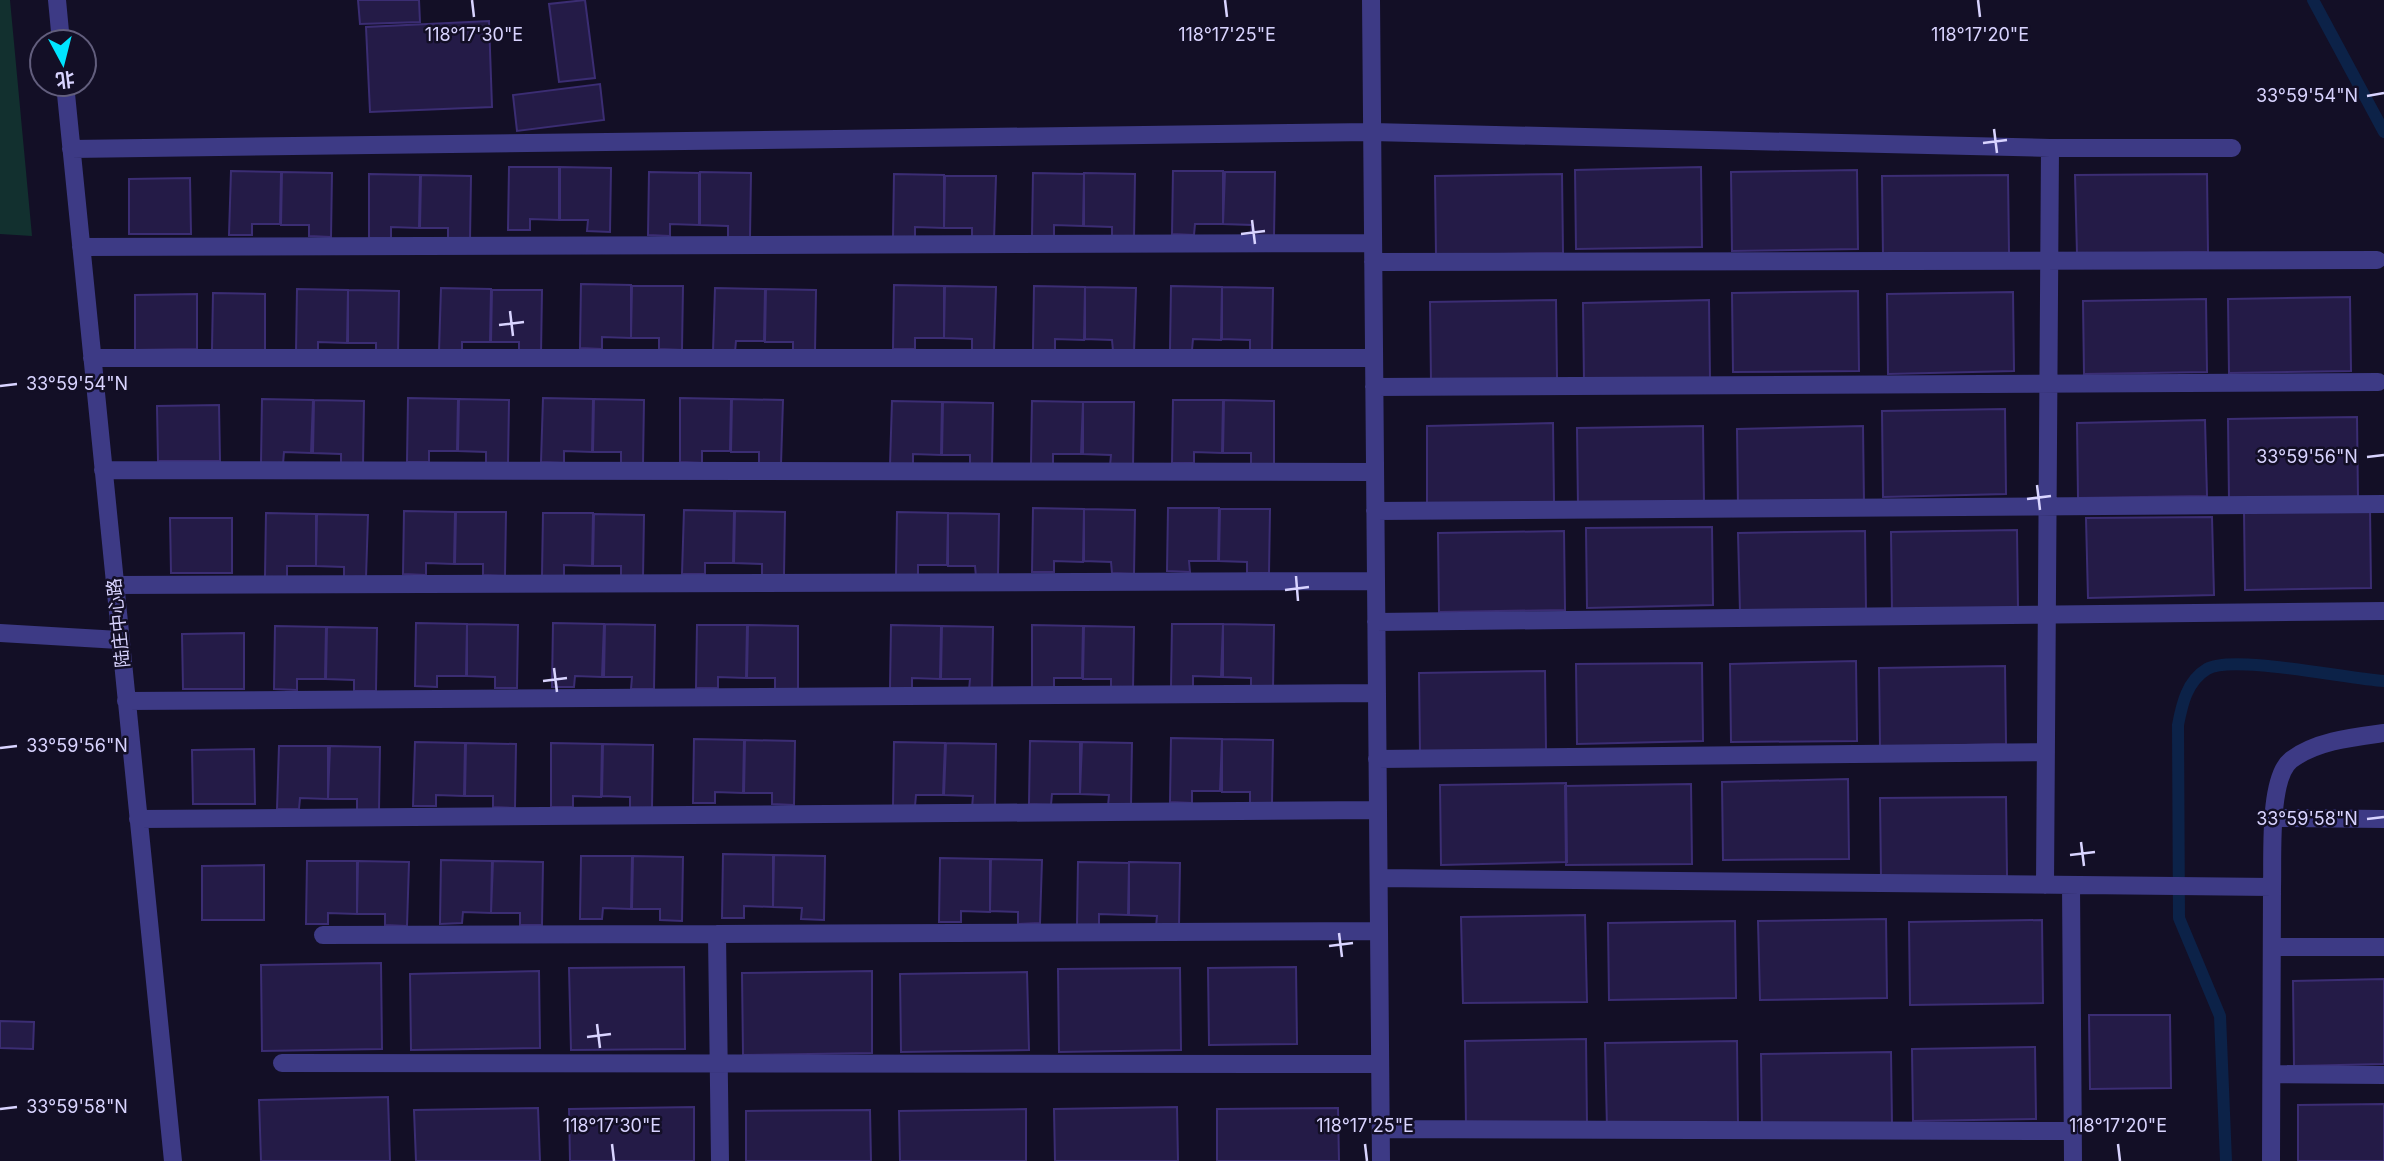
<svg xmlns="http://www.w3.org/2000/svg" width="2384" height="1161" font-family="Inter,'Noto Sans SC',sans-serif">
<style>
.green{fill:#12302f}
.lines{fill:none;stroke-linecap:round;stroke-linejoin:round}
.stream{stroke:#0c2248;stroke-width:12}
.building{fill:#241b47;stroke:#3b2d73;stroke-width:2}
.minor{stroke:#3d3a85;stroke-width:18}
.ticks{fill:none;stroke:#d9d4ff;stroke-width:2.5}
.labels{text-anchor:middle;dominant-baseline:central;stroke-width:5;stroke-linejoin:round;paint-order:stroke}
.street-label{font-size:18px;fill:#d9d4ff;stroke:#130f26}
.ticks-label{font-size:18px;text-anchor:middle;fill:#d9d4ff;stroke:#130f26;stroke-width:5;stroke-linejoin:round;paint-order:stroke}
</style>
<rect width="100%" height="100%" fill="#130f26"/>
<path class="green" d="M 0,0 L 10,0 L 32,236 L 0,234 Z"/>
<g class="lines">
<path class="stream" d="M 2313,0 L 2384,132
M 2226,1161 L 2220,1016 L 2179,918 L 2178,725 C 2182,704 2187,681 2207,669 C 2232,654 2348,679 2384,681"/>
</g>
<path class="building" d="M 358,0 L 419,0 L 420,22 L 360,24 Z
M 585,0 L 595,78 L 559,82 L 549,4 Z
M 489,21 L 492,107 L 370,112 L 366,27 Z
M 600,84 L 604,120 L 517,131 L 513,95 Z
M 509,167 L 559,167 L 559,220 L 530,219 L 530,230 L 508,230 Z
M 560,167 L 611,168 L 610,232 L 587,231 L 588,220 L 560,220 Z
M 1701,167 L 1702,247 L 1576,249 L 1575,170 Z
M 1857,170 L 1858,249 L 1732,251 L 1731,172 Z
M 231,171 L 281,172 L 280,224 L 252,224 L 252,235 L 229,235 Z
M 1173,171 L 1223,171 L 1223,224 L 1195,224 L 1194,235 L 1172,234 Z
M 282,172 L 332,173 L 331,237 L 309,236 L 309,225 L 281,225 Z
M 649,172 L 699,173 L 699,225 L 670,224 L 670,236 L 648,235 Z
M 700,172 L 751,173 L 750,237 L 728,237 L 728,226 L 700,225 Z
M 1225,172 L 1275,172 L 1274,236 L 1251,236 L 1252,225 L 1223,224 Z
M 1033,173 L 1084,174 L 1083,226 L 1054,225 L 1054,236 L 1032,236 Z
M 1084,173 L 1135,174 L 1134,238 L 1112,238 L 1112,227 L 1084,226 Z
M 369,174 L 420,175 L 419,228 L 391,227 L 391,238 L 369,238 Z
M 894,174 L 944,175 L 944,228 L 915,227 L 915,238 L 893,238 Z
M 1562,174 L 1563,253 L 1436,255 L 1435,176 Z
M 2207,174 L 2208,252 L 2077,254 L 2075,175 Z
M 421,175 L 471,176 L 470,240 L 448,239 L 448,228 L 420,228 Z
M 2008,175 L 2009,253 L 1883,256 L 1882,176 Z
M 945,176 L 996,176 L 994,240 L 972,239 L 972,228 L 944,228 Z
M 190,178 L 191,234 L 129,234 L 129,179 Z
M 581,284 L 631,285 L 631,338 L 602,337 L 602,349 L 580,348 Z
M 894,285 L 944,286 L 944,338 L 915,338 L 915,349 L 893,349 Z
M 632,286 L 683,286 L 682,350 L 659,349 L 659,338 L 631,338 Z
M 945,286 L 996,287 L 994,350 L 972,351 L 972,339 L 944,338 Z
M 1034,286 L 1085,287 L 1084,340 L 1055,339 L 1055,350 L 1033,350 Z
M 1171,286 L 1222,287 L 1221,340 L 1193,339 L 1192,350 L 1170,350 Z
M 1085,287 L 1136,288 L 1134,352 L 1113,351 L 1112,340 L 1085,339 Z
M 1222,287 L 1273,288 L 1272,352 L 1250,351 L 1250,340 L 1222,339 Z
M 441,288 L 491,289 L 490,342 L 462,342 L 462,353 L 439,352 Z
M 715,288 L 765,289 L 764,341 L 736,341 L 735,352 L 713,352 Z
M 297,289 L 348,290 L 347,343 L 318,342 L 318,353 L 296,353 Z
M 766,289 L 816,290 L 815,353 L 793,353 L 793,342 L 765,342 Z
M 348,290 L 399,291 L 398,355 L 376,354 L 376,343 L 348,343 Z
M 492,290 L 542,290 L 541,354 L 519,354 L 519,342 L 491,342 Z
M 1858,291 L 1859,371 L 1733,372 L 1732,293 Z
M 2013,292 L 2014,371 L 1888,374 L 1887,294 Z
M 213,293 L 265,294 L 265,351 L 212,350 Z
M 197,294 L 197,349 L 135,350 L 135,295 Z
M 2350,297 L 2351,371 L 2229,373 L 2228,299 Z
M 2206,299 L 2207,372 L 2084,374 L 2083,301 Z
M 1556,300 L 1557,379 L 1431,381 L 1430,302 Z
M 1709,300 L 1710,380 L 1584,382 L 1583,303 Z
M 408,398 L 458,399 L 457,451 L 429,451 L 429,462 L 407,462 Z
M 543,398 L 593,399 L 592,452 L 564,451 L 564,463 L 541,462 Z
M 680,398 L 731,399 L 730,451 L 702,451 L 702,463 L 680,462 Z
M 262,399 L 313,400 L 311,453 L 284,452 L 283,464 L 261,463 Z
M 459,399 L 509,400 L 508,464 L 486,463 L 486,452 L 458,451 Z
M 594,399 L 644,400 L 643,464 L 621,463 L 621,452 L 593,452 Z
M 732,399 L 783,400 L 781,464 L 759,463 L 759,452 L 731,452 Z
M 314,400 L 364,401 L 363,465 L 341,465 L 341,454 L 313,453 Z
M 1173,400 L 1223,400 L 1222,453 L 1194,452 L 1194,463 L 1172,463 Z
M 1224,400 L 1274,401 L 1274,465 L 1251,464 L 1251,453 L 1223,453 Z
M 892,401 L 942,402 L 941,455 L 913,454 L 913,465 L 890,465 Z
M 1032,401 L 1083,402 L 1081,454 L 1053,454 L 1053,465 L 1031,464 Z
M 943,402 L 993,403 L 992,467 L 970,466 L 970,455 L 942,455 Z
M 1083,402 L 1134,402 L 1133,466 L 1110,466 L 1111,455 L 1083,454 Z
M 219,405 L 220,461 L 158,461 L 157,406 Z
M 2005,409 L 2006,494 L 1883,497 L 1882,411 Z
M 2357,417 L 2358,498 L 2229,500 L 2228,419 Z
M 2205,420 L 2207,496 L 2078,498 L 2077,423 Z
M 1553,423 L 1554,502 L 1427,504 L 1427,426 Z
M 1703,426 L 1704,505 L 1578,507 L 1577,428 Z
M 1863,426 L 1864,505 L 1738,507 L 1737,429 Z
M 1033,508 L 1084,509 L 1083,562 L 1054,561 L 1054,572 L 1032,572 Z
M 1168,508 L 1219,508 L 1218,561 L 1189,561 L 1190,572 L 1167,571 Z
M 1084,509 L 1135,510 L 1134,574 L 1112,573 L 1111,562 L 1084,561 Z
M 1220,509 L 1270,509 L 1269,573 L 1247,573 L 1247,562 L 1219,561 Z
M 2370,509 L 2371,588 L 2245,590 L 2244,511 Z
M 684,510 L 734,511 L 733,563 L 705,563 L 705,574 L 682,574 Z
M 404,511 L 455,512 L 454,564 L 426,563 L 426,575 L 403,574 Z
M 735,511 L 785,512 L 784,575 L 762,575 L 762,564 L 734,563 Z
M 456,512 L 506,512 L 505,576 L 483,575 L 483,564 L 455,564 Z
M 897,512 L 948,513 L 947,565 L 918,565 L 918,576 L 896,576 Z
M 266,513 L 316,514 L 316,566 L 287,566 L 287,577 L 265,577 Z
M 543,513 L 593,513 L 592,566 L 564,565 L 564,576 L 542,576 Z
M 948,513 L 999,514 L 998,577 L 976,577 L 975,566 L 948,566 Z
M 317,514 L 368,515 L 366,578 L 344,578 L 344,567 L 316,566 Z
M 594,514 L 644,515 L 643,578 L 621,577 L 621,566 L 593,566 Z
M 2212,517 L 2214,595 L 2088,598 L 2086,518 Z
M 170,518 L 232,518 L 232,573 L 171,573 Z
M 1712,527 L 1713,605 L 1587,608 L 1586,528 Z
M 2017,530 L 2018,609 L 1892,611 L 1891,532 Z
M 1564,531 L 1565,610 L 1439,612 L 1438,533 Z
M 1865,531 L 1866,611 L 1740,612 L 1738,533 Z
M 416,623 L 467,624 L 466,676 L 437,676 L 437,687 L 415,686 Z
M 553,623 L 604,624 L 602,677 L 575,676 L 574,687 L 552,687 Z
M 467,624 L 518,625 L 517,688 L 495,688 L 495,677 L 467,676 Z
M 605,624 L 655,625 L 654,689 L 631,689 L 632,677 L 604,677 Z
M 1172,624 L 1223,624 L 1221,677 L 1193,676 L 1193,688 L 1171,687 Z
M 1223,624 L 1274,625 L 1273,689 L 1251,689 L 1251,678 L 1223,677 Z
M 697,625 L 747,625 L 746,678 L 718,677 L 718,688 L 696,688 Z
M 748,625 L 798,626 L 798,690 L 775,689 L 775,678 L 747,678 Z
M 891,625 L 941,626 L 940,679 L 912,678 L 912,689 L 890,689 Z
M 1032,625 L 1083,626 L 1082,678 L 1054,678 L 1054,689 L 1032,689 Z
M 275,626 L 326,627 L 325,679 L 297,679 L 297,690 L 274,689 Z
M 942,626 L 993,627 L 992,691 L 969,690 L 970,679 L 941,679 Z
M 1084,626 L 1134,627 L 1133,690 L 1111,690 L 1111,679 L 1083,679 Z
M 327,627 L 377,628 L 376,691 L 354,691 L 354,680 L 326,679 Z
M 244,633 L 244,689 L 183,689 L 182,634 Z
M 1856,661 L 1857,741 L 1731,742 L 1730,664 Z
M 1702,663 L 1703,741 L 1577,744 L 1576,664 Z
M 2005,666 L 2006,744 L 1880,747 L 1879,668 Z
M 1545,671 L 1546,750 L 1420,753 L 1419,673 Z
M 1171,738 L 1222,739 L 1220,791 L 1192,791 L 1192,803 L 1170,802 Z
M 694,739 L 744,740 L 743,793 L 715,792 L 715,803 L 693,803 Z
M 1222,739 L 1273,740 L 1272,803 L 1250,803 L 1250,792 L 1222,792 Z
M 745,740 L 795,741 L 794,805 L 772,804 L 772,793 L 744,793 Z
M 1030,741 L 1080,742 L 1080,794 L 1052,794 L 1051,805 L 1029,804 Z
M 415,742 L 465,743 L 464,796 L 436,795 L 436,806 L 413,806 Z
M 894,742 L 945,743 L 943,795 L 916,795 L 915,806 L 893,806 Z
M 1082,742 L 1132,743 L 1131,806 L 1108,806 L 1109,795 L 1080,794 Z
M 466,743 L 516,744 L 515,808 L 493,807 L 493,796 L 465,796 Z
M 551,743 L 602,744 L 601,797 L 573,796 L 573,807 L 551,807 Z
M 946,743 L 996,744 L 995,807 L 972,808 L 973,796 L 944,795 Z
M 603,744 L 653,745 L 652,808 L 630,809 L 630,797 L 602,796 Z
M 279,746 L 328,746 L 328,799 L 300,798 L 299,809 L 277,809 Z
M 330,746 L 380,747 L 379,811 L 357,810 L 357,799 L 328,799 Z
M 254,749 L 255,804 L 193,804 L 192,750 Z
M 1848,779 L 1849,859 L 1723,860 L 1722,782 Z
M 1566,783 L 1567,862 L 1441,865 L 1440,785 Z
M 1691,784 L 1692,864 L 1566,865 L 1565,786 Z
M 2006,797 L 2007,876 L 1881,878 L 1880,798 Z
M 723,854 L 773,855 L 773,907 L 744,906 L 744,918 L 722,918 Z
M 774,855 L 825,856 L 824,920 L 801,919 L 802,908 L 773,907 Z
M 581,856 L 632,856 L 631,909 L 603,908 L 602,919 L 580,919 Z
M 633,856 L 683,857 L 682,921 L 660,920 L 660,909 L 632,909 Z
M 940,858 L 990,859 L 990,912 L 961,911 L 961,922 L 939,922 Z
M 991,859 L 1042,860 L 1040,923 L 1018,924 L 1018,912 L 990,911 Z
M 441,860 L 492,861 L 491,913 L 463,912 L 462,923 L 440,924 Z
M 307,861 L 357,861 L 357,914 L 328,913 L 328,924 L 306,924 Z
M 358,861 L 409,862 L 407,926 L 385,925 L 385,914 L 357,914 Z
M 493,861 L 543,862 L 542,925 L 520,925 L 520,913 L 491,913 Z
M 1078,862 L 1129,863 L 1128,915 L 1099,914 L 1099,926 L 1077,926 Z
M 1129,862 L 1180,863 L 1179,927 L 1156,927 L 1157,916 L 1129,915 Z
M 264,865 L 264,920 L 202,920 L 202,866 Z
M 1585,915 L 1587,1002 L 1463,1003 L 1461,917 Z
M 1886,919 L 1887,998 L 1760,1000 L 1758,921 Z
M 2042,920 L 2043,1003 L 1910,1005 L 1909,922 Z
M 1735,921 L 1736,998 L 1609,1000 L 1608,923 Z
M 381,963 L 382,1049 L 262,1051 L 261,965 Z
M 684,967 L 685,1049 L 571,1050 L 569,968 Z
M 1296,967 L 1297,1044 L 1209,1045 L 1208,968 Z
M 1180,968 L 1181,1050 L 1059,1052 L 1058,969 Z
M 539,971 L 540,1048 L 411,1050 L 410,974 Z
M 872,971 L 872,1053 L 743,1055 L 742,973 Z
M 1027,972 L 1029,1050 L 901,1052 L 900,974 Z
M 2384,979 L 2384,1064 L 2294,1066 L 2293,981 Z
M 2089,1015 L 2170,1015 L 2171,1088 L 2090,1089 Z
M 0,1021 L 34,1022 L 33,1049 L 0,1048 Z
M 1586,1039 L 1587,1125 L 1466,1127 L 1465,1041 Z
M 1737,1041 L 1738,1126 L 1607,1128 L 1605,1043 Z
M 2035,1047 L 2036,1119 L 1913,1121 L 1912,1049 Z
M 1891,1052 L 1892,1125 L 1762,1128 L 1761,1054 Z
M 388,1097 L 390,1161 L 261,1161 L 259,1100 Z
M 2384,1104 L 2384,1161 L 2298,1161 L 2298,1105 Z
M 694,1107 L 694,1161 L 570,1161 L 569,1109 Z
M 1177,1107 L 1178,1161 L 1055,1161 L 1054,1109 Z
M 538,1108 L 540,1161 L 416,1161 L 414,1110 Z
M 1338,1108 L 1339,1161 L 1217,1161 L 1217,1109 Z
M 1026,1109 L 1026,1161 L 900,1161 L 899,1111 Z
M 870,1110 L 871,1161 L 746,1161 L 746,1111 Z"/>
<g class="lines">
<path class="minor" d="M 57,0 L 61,42
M 1371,0 L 1381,1161
M 65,84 L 173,1161
M 71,149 L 1372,132 L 2050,148 L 2232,148
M 81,247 L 1373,243
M 1373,262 L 2377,260
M 92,358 L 1374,358
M 1374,387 L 2378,382
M 103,470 L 1375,472
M 1375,511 L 2384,504
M 114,585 L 1376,581
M 1376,622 L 2384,611
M 0,633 L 119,640
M 126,701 L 1377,693
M 1377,759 L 2046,752
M 2275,818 L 2384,819
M 138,819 L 1378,810
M 1379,878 L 2272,887 L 2271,1161
M 2045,885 L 2050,148
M 2071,885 L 2073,1161
M 2272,887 C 2273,858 2268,778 2291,760 C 2316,741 2354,737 2384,733
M 323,935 L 717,934
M 2272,947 L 2384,947
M 282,1063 L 1380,1064
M 2272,1074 L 2384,1075
M 1381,1129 L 2073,1131
M 720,1161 L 717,934 L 1379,931"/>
</g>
<path class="ticks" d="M 472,0 L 474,17M 1225,0 L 1227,17M 1978,0 L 1980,17M 2367,96 L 2384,93M 1994,129 L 1997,153M 1983,143 L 2007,140M 1252,220 L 1255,244M 1241,234 L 1265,231M 510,311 L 513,336M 499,325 L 524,322M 0,386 L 17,384M 2367,457 L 2384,455M 2037,485 L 2040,510M 2027,499 L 2051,496M 1296,576 L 1298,601M 1285,590 L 1309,587M 554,668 L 557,692M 543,681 L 567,678M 0,748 L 17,746M 2367,819 L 2384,817M 2081,842 L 2084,866M 2070,855 L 2095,852M 1339,933 L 1342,957M 1329,946 L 1353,943M 597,1024 L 600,1048M 587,1037 L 611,1034M 0,1109 L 17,1107M 612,1144 L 614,1161M 1365,1144 L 1367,1161M 2118,1144 L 2120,1161"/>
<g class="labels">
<g class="street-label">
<text transform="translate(118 623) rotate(-96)">陆庄中心路</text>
</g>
</g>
<g class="ticks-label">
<text x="474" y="41">118°17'30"E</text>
<text x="1227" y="41">118°17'25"E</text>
<text x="1980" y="41">118°17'20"E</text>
<text x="2307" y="102">33°59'54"N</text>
<text x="77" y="390">33°59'54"N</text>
<text x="2307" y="463">33°59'56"N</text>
<text x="77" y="752">33°59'56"N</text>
<text x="2307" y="825">33°59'58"N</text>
<text x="77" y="1113">33°59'58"N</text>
<text x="612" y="1132">118°17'30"E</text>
<text x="1365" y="1132">118°17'25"E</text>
<text x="2118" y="1132">118°17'20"E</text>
</g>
<g transform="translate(63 63) rotate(173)"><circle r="33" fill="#130f26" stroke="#625e7d" stroke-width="2"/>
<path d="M0-5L12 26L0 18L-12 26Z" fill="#00e5ff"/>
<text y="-10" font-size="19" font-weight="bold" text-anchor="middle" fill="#d9d4ff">北</text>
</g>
</svg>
